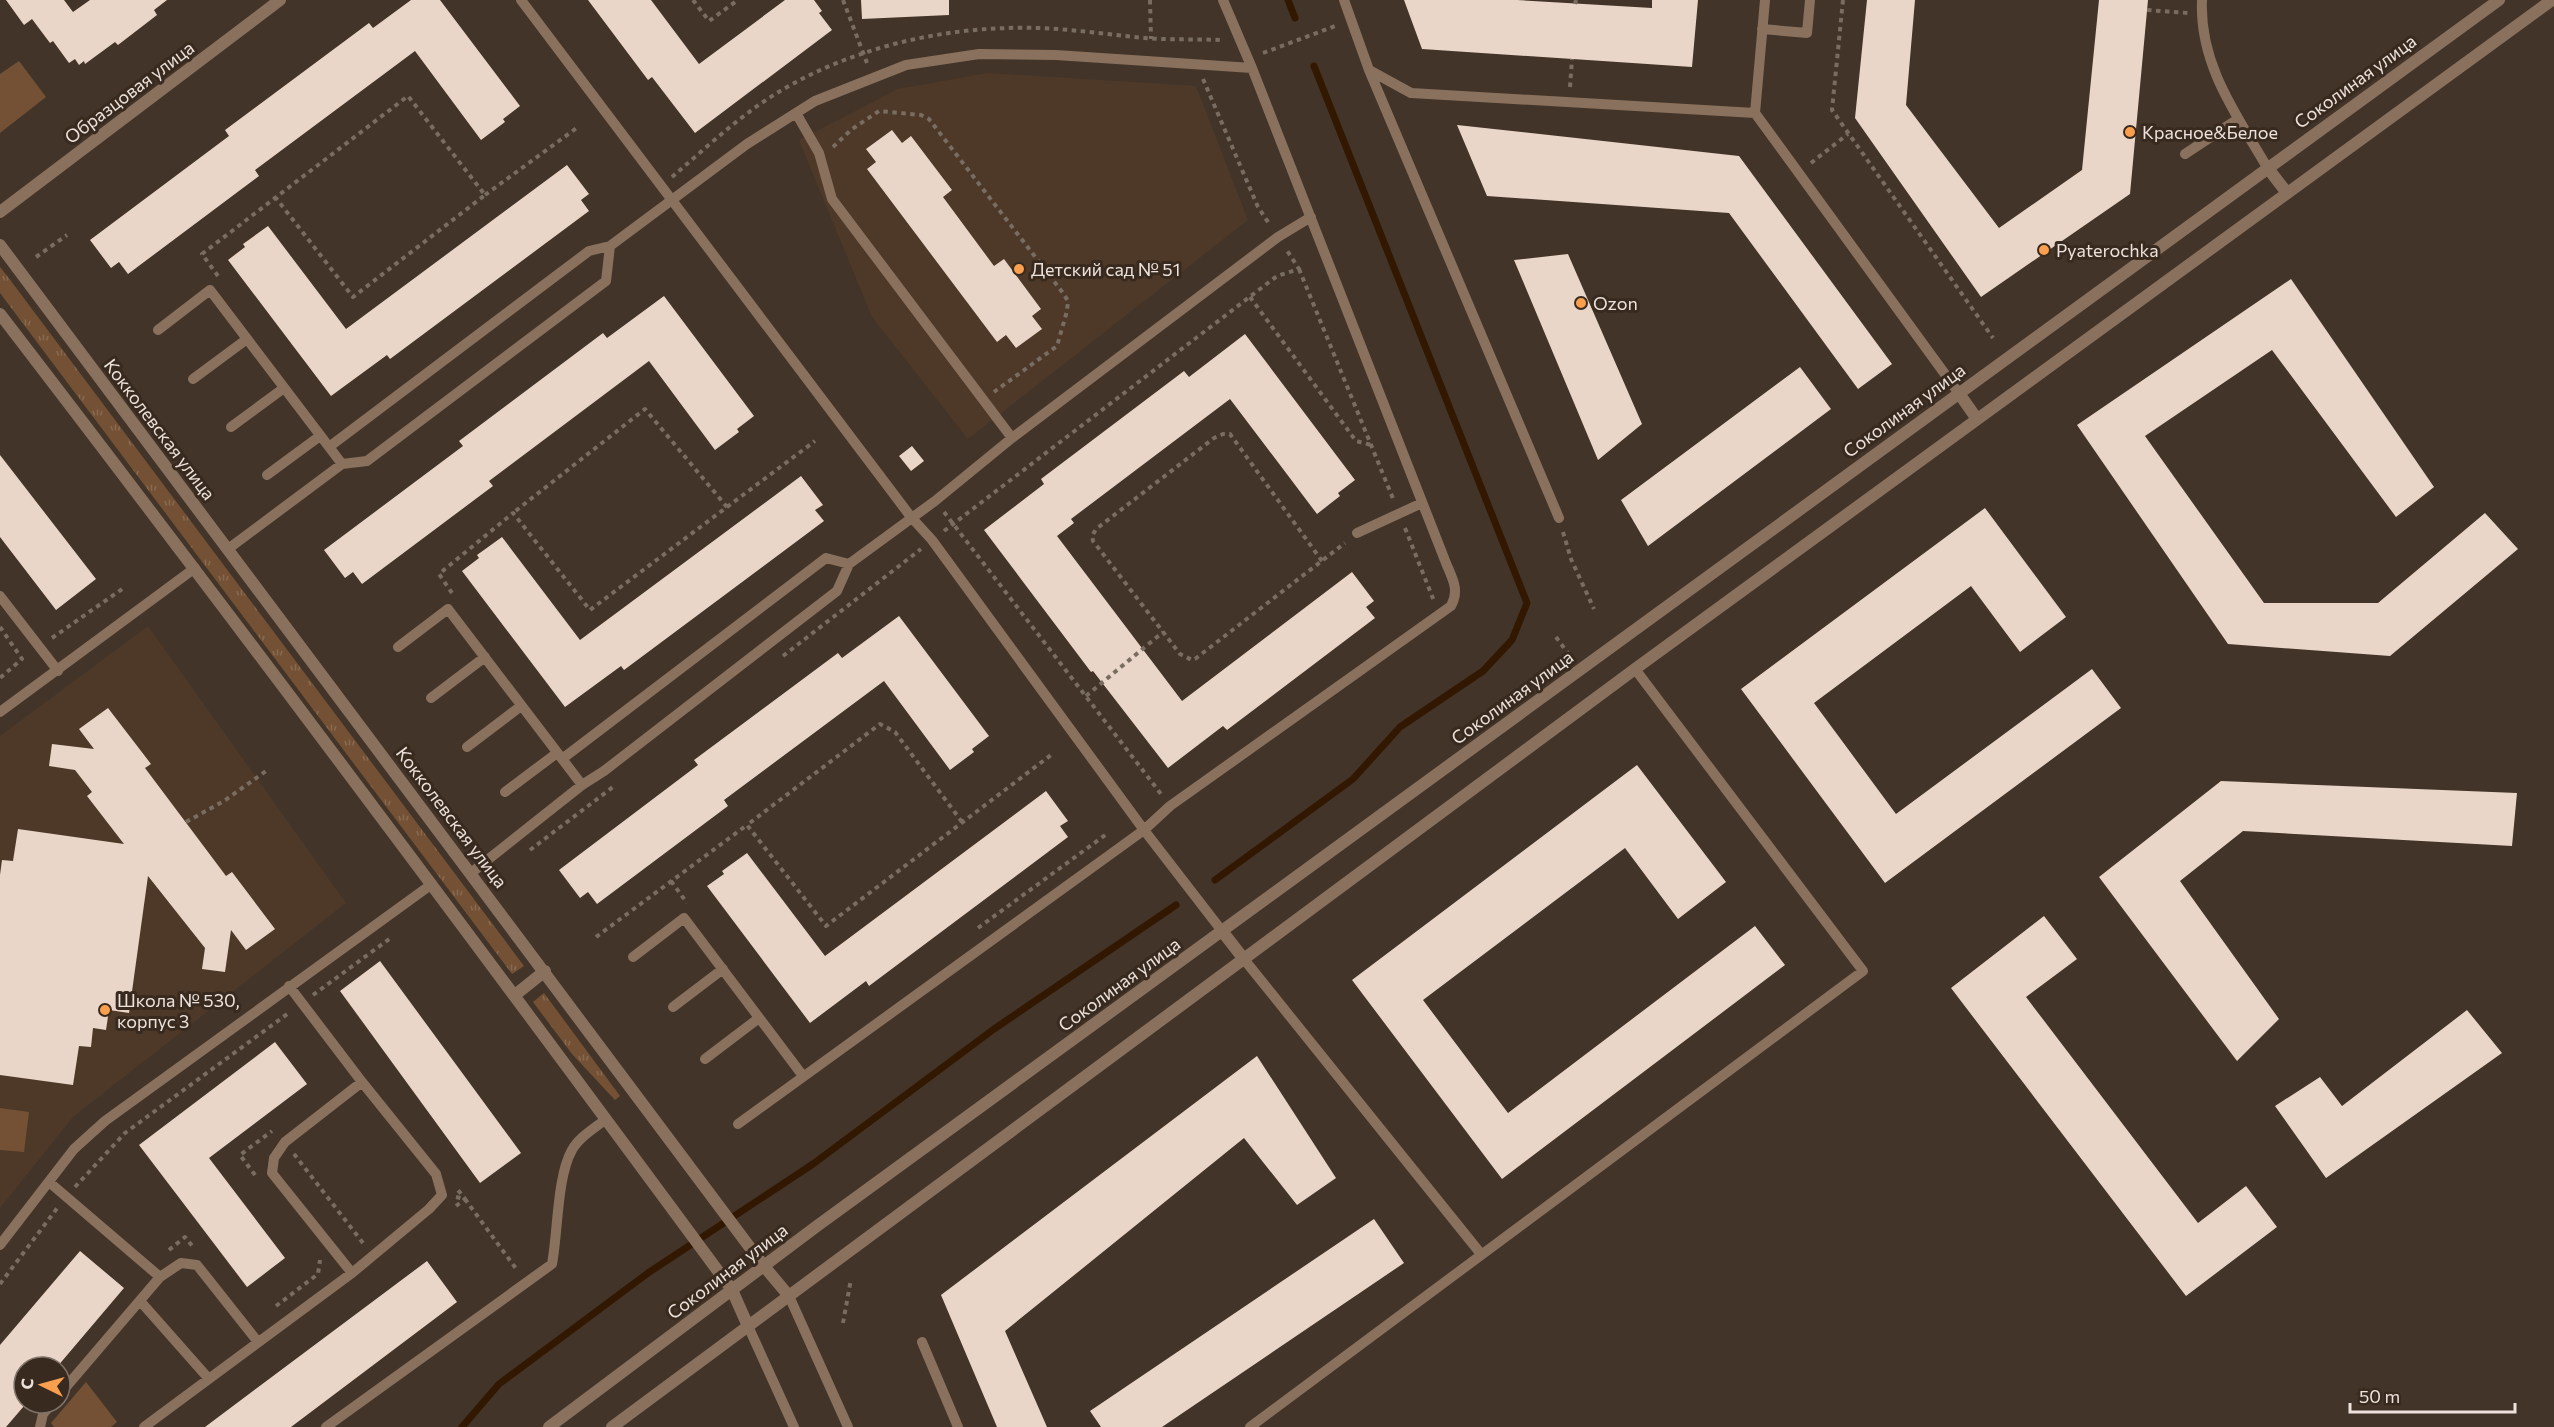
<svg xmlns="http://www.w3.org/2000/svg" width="2554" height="1427" font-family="Commissioner,sans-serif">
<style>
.built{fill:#4e3929}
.grass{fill:url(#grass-tufts)}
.green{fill:#745134}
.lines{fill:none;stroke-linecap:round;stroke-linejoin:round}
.stream{stroke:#321801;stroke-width:7}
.building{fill:#e9d6c8}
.path{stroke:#796d62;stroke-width:4;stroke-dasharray:4.5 4.5;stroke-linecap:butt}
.lane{stroke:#89715e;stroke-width:10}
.street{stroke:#89715e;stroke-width:12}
.poi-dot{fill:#fa9f4e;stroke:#382a1e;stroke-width:2}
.labels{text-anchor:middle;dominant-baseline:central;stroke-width:6;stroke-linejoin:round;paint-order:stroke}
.street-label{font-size:18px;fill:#ece2db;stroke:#382a1e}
.poi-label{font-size:18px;fill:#ece2db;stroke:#382a1e;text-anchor:start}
</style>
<defs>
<pattern id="grass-tufts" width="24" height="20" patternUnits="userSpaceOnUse" patternTransform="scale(1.5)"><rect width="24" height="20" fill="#745134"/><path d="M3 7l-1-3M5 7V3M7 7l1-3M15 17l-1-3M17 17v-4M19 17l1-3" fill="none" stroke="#886a51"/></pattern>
</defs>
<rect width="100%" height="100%" fill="#423428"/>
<path class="built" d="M 987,73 L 1196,86 L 1248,220 L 968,439 L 872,317 L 799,140 L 898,89 Z
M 148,626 L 346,903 L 73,1117 L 0,1208 L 0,736 Z"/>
<path class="grass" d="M 0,267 L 8,277 L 524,966 L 512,974 L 0,293 Z
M 544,993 L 620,1096 L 615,1100 L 572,1054 L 533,1002 Z"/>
<path class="green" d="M 19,61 L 46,97 L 0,133 L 0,74 Z
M 0,1108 L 29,1112 L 24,1152 L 0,1150 Z
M 86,1382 L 117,1422 L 111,1427 L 54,1427 L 51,1423 Z"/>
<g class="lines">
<path class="stream" d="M 1288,0 L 1295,18
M 1215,880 L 1353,779 L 1400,727 L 1483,671 L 1512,640 L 1527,603 L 1314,66
M 462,1427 L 499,1384 L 648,1273 L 813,1164 L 994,1029 L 1176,905"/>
</g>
<path class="building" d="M 6,0 L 64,0 L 73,12 L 90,0 L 167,0 L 154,10 L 157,15 L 118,45 L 115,42 L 85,64 L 84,61 L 79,65 L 75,59 L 69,63 L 53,41 L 50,43 L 32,19 L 24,25 Z
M 411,0 L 440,0 L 520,106 L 503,119 L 505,122 L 481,140 L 415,51 L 255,170 L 259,176 L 128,274 L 119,262 L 111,268 L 90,240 L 229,136 L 225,130 L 369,23 L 373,28 Z
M 588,0 L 651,0 L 699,64 L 785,0 L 814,0 L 822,11 L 819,13 L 832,30 L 695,133 L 652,77 L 648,80 Z
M 861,0 L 949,0 L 949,15 L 862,19 Z
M 1404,0 L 1517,0 L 1652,8 L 1652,0 L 1698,0 L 1692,67 L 1422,49 Z
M 1867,0 L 1915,0 L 1906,105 L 1999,228 L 2082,170 L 2099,0 L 2148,0 L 2130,194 L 1981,297 L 1855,118 Z
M 1457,125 L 1739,156 L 1892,364 L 1858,389 L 1729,213 L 1487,196 Z
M 892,130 L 902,143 L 911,136 L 952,190 L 943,197 L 994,266 L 1004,259 L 1041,309 L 1032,316 L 1042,329 L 1016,348 L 1006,335 L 997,342 L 867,169 L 876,162 L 866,149 Z
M 567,165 L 589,194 L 581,200 L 589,211 L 390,359 L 387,355 L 331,396 L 228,260 L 245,247 L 243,244 L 268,226 L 346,329 Z
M 1568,254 L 1642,424 L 1598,460 L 1514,260 Z
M 2291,279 L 2434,487 L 2396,517 L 2272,350 L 2145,436 L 2264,603 L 2378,603 L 2485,513 L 2518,549 L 2390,656 L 2228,644 L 2077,425 Z
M 664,296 L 754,416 L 737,429 L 739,432 L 715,450 L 649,361 L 489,481 L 493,486 L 362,584 L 353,572 L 345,578 L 324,550 L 463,446 L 459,441 L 603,333 L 607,338 Z
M 1245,334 L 1355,480 L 1338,493 L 1340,496 L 1317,514 L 1230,399 L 1071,519 L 1074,523 L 1057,536 L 1182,701 L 1352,572 L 1374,601 L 1366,607 L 1375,618 L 1227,730 L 1223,726 L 1168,768 L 1093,671 L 1091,672 L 984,530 L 1044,484 L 1041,479 L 1184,371 L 1189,377 Z
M 1800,367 L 1831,409 L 1648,546 L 1621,500 Z
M 912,446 L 924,461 L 911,471 L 899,456 Z
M 0,455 L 96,579 L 56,610 L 0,537 Z
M 801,476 L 823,505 L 815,510 L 824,521 L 624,670 L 621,666 L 565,707 L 462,571 L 479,558 L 477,555 L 502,537 L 580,640 Z
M 1985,508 L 2066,617 L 2020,652 L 1971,586 L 1814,703 L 1896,814 L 2092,669 L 2121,708 L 1885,883 L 1741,689 Z
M 899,616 L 989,736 L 972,749 L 974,752 L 950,770 L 884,681 L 724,800 L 728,806 L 597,904 L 588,892 L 580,898 L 559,870 L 698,765 L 694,760 L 838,653 L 842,658 Z
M 108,708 L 151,764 L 145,768 L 226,876 L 232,872 L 275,929 L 246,950 L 231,930 L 225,972 L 202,969 L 205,948 L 148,876 L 129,1013 L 109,1010 L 106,1030 L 93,1028 L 91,1047 L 79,1046 L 73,1085 L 0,1075 L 0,875 L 2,860 L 13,861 L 18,829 L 124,844 L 87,796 L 92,792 L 75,770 L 49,766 L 52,744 L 94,749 L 79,729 Z
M 1637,765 L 1726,882 L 1678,919 L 1625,848 L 1423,1000 L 1508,1113 L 1755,926 L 1785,965 L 1502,1179 L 1352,980 Z
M 2221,781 L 2517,793 L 2512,846 L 2243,831 L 2180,881 L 2279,1019 L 2237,1061 L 2099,877 Z
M 1046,791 L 1068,821 L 1060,826 L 1068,837 L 869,986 L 866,981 L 810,1023 L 707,886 L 724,874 L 722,871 L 747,853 L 825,956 Z
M 2044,916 L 2077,959 L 2026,997 L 2198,1223 L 2246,1186 L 2277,1227 L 2186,1296 L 1951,988 Z
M 380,961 L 521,1153 L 480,1183 L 340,991 Z
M 2467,1010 L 2502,1053 L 2326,1178 L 2275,1106 L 2320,1077 L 2342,1106 Z
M 275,1042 L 307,1084 L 209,1158 L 285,1258 L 247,1287 L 139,1145 Z
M 1257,1056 L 1336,1178 L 1297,1205 L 1244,1138 L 1005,1331 L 1047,1427 L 997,1427 L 941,1295 Z
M 1374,1219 L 1404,1263 L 1162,1427 L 1101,1427 L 1090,1411 Z
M 80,1251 L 124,1288 L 57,1367 L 24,1367 L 24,1406 L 6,1427 L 0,1427 L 0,1345 Z
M 427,1261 L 457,1302 L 291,1427 L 205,1427 Z"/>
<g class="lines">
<path class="path" d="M 693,0 L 709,21 L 738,0
M 843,0 L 867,63
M 1150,0 L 1151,39
M 1843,0 L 1832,110 L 1993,338
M 1575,4 L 1576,0
M 2147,10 L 2188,13
M 1263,53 L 1338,25
M 1203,79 L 1258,207 L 1270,225
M 1570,87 L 1572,59
M 833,147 L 852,129 L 879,111 L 921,115 L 929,119 L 1063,293 L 1068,301 L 1067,311 L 1057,346 L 994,392
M 1811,163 L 1848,134
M 672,177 C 701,152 731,124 763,102 C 834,54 924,30 1009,28 C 1054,26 1100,34 1145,38 C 1170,40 1197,39 1222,40
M 485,195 L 578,127
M 36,257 L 67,235
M 1299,269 L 1394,501
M 218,276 L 202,254 L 408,96 L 485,195 L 353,297 L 276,198
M 1250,297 L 1356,441 L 1371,445
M 727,507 L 815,441
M 944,512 L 1161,794
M 1405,528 L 1434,601
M 944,531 L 1277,276 L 1299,269 L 1286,249
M 1563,532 L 1571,559 L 1594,609
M 1322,561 L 1230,434 L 1223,434 L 1214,438 L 1096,529 L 1092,536 L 1093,541 L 1180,654 L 1192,660 L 1195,659 L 1345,543
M 452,593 L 439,574 L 513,513 L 590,610 L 727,507 L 645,409 L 513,513
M 0,627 L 22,659 L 0,678
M 1556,637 L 1570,656
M 52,638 L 125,587
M 783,656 L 921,549
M 1086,696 L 1163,632
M 186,822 L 224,801 L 266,771
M 962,822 L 895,732 L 880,724 L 747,825 L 826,926 L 1051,755
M 530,850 L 613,787
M 671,881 L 687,903
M 978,928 L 1108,833
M 596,937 L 747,825
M 313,995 L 392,937
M 294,1154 L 363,1243
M 255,1175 L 240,1155 L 272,1131
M 75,1187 L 125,1133 L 290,1012
M 456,1197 L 465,1199 L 517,1270
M 456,1206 L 465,1199 L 458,1190
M 169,1250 L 185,1237 L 194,1248
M 0,1284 L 58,1207
M 276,1306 L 318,1274 L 320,1260
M 843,1323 L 851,1279"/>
<path class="lane" d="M 521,0 L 911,517 L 932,540 L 1144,830 L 1222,931
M 1344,0 L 1369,70 L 1559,518
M 1765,0 L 1755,113 L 1958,392
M 2202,0 C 2199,64 2236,114 2267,167
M 1762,29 L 1807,33 L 1810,0
M 1369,70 L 1411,93 L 1755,113
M 796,113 L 819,153 L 832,199 L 1012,438
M 2185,154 L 2238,119
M 158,330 L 210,290 L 342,464
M 193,379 L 247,339
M 231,427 L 284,388
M 329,447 L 589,251 L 610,246 L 747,144 L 815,101 L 906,65 L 979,54 L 1056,55 L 1252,68 L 1223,0
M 267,475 L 320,436
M 1357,533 L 1422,503
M 228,549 L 342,464 L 367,461 L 606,281 L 610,246
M 0,596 L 58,671
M 398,647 L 448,609 L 582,785
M 431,698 L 485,657
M 0,712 L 195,568
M 467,747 L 521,706
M 562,759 L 826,558 L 849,564
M 505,792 L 557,753
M 471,873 L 582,785 L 604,771 L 837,591 L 849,564 L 935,501 L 1012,438 L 1278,237 L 1311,217
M 633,957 L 684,918 L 803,1076
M 1243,958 L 1481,1254
M 673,1007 L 723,969
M 705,1059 L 759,1018
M 738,1124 L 1144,830 L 1170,806 L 1451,606 C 1460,590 1452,578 1446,563 L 1252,68
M 49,1182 L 160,1277
M 0,1245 L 74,1149 L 105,1121 L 432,884
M 352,1273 L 272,1173 L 274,1158 L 285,1142 L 362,1082
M 789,1296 L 848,1427
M 141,1302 L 209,1379
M 748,1326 L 794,1427
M 922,1342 L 958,1427
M 60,1394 L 160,1277 L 181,1263 L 197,1265 L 258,1342
M 40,1427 L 43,1414 L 52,1403
M 144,1427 L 352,1273 L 429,1209 L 442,1195 L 436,1174 L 362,1082 L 289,986
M 326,1427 L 552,1264 C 558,1232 557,1176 572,1150 C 579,1137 595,1128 606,1119
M 1250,1427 L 1863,971 L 1635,669"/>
<path class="street" d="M 2267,167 L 2287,193
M 0,212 L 280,0
M 0,245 L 763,1265 L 789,1296
M 0,314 C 248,637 491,963 732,1290 L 748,1326
M 1958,392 L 1977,419
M 1222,931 L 1243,958
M 515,995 L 545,971
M 549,1427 L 817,1226 L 2499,0
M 612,1427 L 1635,669 L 2552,0"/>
</g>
<g class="poi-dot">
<circle cx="2130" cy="132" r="6"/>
<circle cx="2044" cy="250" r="6"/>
<circle cx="1019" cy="269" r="6"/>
<circle cx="1581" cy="303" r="6"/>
<circle cx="105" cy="1010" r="6"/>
</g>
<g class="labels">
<g class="street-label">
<text transform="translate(2355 81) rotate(-36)">Соколиная улица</text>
<text transform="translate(129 92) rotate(-37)">Образцовая улица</text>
<text transform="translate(1904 410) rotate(-36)">Соколиная улица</text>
<text transform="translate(160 429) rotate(53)">Кокколевская улица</text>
<text transform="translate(1512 697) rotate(-36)">Соколиная улица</text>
<text transform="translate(452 817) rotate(53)">Кокколевская улица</text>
<text transform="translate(1119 984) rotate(-36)">Соколиная улица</text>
<text transform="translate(727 1271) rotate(-37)">Соколиная улица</text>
</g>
<g class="poi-label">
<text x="2142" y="132">Красное&amp;Белое</text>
<text x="2056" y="250">Pyaterochka</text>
<text x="1031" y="269">Детский сад № 51</text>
<text x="1593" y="303">Ozon</text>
<text x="117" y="1000">Школа № 530,<tspan x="117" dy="21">корпус 3</tspan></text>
</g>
</g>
<g transform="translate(42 1385) rotate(275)"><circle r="28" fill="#382a1e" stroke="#80746a" stroke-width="1.5"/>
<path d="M0-4.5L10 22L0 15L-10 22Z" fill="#fa9f4e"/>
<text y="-9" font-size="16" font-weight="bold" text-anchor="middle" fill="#ece2db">С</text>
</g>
<path d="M2350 1403v9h165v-9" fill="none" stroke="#ece2db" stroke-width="3"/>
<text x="2359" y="1403" font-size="18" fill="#ece2db" stroke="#382a1e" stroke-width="4.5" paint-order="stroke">50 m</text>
</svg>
